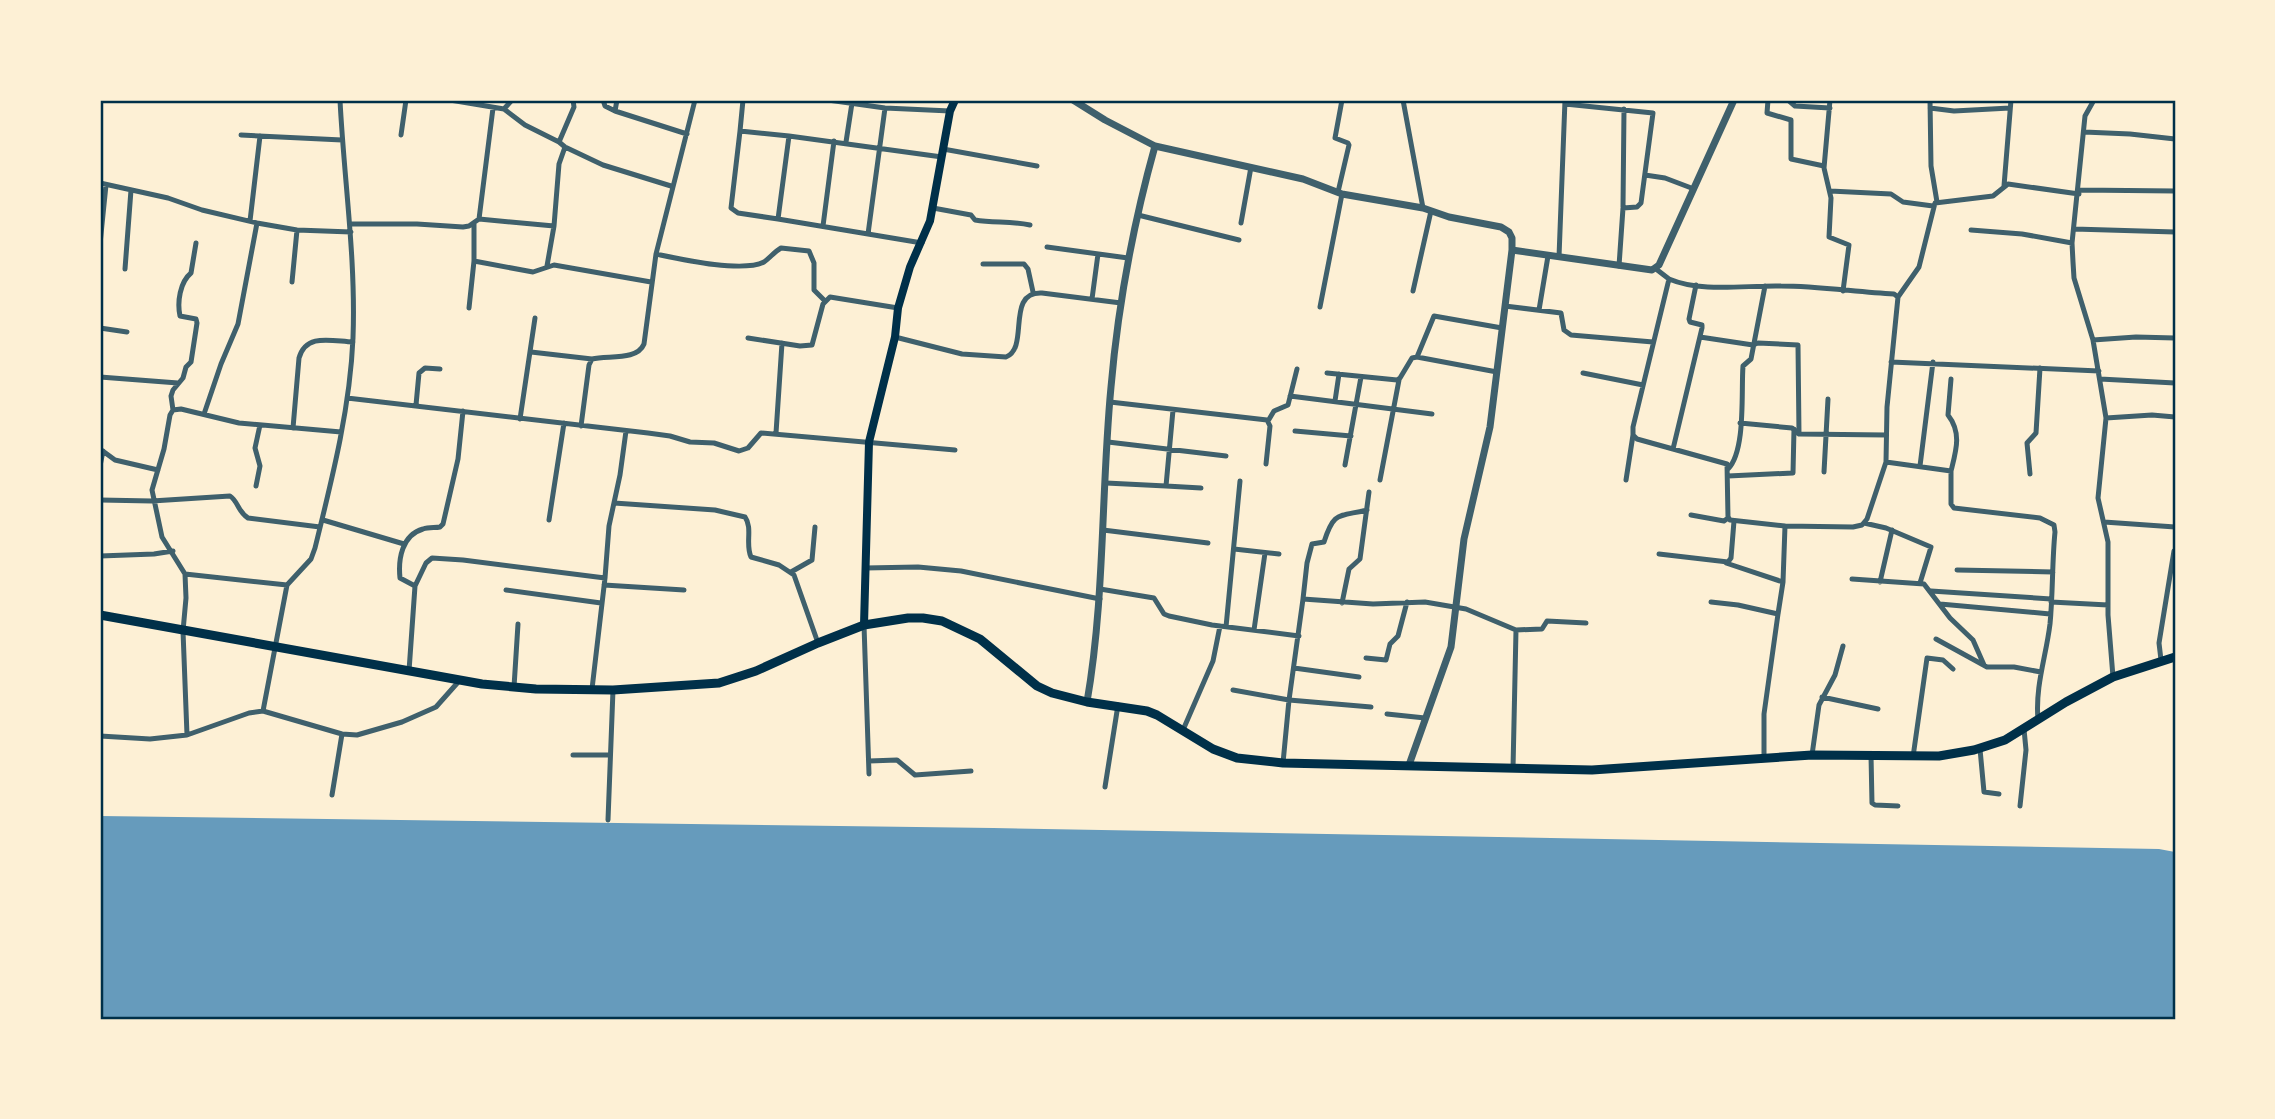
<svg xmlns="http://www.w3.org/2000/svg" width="2275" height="1119" font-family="'Fira Sans',sans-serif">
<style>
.water{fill:#669bbc}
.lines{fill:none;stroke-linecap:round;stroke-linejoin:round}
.minor{stroke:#3f606c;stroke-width:5}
.tertiary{stroke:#3f606c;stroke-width:7}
.secondary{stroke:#003049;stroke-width:8}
.primary{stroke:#003049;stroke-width:9}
.neatline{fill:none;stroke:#003049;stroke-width:2.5}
</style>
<rect width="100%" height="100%" fill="#fdf0d5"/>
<path class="water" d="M 100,816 L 993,828 L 2159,849 L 2175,852 L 2175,1019 L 100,1019 Z"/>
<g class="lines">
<path class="minor" d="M 450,100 L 504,109 L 512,100
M 603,100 L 605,106 L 615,111
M 617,100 L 615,111 L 687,134
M 743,100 L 740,131 L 789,136 L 778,219 L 922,243
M 828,100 L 885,108 L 950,111
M 1403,100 L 1423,208
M 1768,100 L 1767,113 L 1791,120 L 1791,159 L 1824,166
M 1788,100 L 1795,106 L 1830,108
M 1830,100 L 1824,168 L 1831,198 L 1829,237 L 1849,245 L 1843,291
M 1930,100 L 1931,166 L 1937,202
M 2094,100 L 2085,116 L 2072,243 L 2073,262 L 2074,278 L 2093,340 L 2106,418 L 2098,498 L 2108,542 L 2108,615 L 2113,677
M 1565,104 L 1653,113 L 1641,203 L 1637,207 L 1623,208 L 1619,266
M 1930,108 L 1954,111 L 2010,108
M 504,109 L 525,125 L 559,142 L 565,147 L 603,165 L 671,186
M 740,131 L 731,208 L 738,213 L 778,219
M 2084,132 L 2130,134 L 2175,139
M 241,135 L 342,140
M 401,135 L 406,100
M 789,136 L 942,157
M 559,142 L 574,107 L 573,100
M 846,142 L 852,103
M 943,149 L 1037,166
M 1645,175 L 1665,178 L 1694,189
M 100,183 L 168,198 L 202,210 L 257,223 L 297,230 L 351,232
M 2004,186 L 2011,100
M 2079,190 L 2175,191
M 1830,191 L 1891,194 L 1903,202 L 1933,206
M 1338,192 L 1349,145 L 1348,143 L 1335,138 L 1342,100
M 1623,207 L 1624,109
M 933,208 L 971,215 L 975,220 C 994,223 1011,221 1030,225
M 1138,215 L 1239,240
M 479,219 L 554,226
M 250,221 L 260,136
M 1241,223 L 1251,167
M 350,224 L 417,224 L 463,227 L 469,226 L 479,219 L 493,108
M 823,226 L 834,141
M 2074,229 L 2175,232
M 1971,230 L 2022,234 L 2072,243
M 868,234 L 885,108
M 100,244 L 106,185
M 1047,247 L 1128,258
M 656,254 C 680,259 742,273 764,262 C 770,258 774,252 781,248 L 809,251 L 814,263 L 814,290 L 825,301
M 1559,257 L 1565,100
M 474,261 L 533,272 L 554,265 L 651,282
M 983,264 L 1024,264 L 1028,269 L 1033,292
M 547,266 L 554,226 L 559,164 L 565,147
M 125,269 L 131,190
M 1656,269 L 1669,279 L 1633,427 L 1633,435 L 1637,439 L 1727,464 L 1728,517 L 1730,520 L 1785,526 L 1783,582 L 1778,614
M 1669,279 C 1702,293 1746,285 1781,286 C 1818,286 1856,292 1894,294 L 1898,297 L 1887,407 L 1886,462 L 1867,519 L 1862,525 L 1853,527 L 1785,526
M 292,282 L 297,230
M 1413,291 L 1431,211
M 1898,297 L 1919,267 L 1935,203 L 1993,196 L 2008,184 L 2079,194
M 1092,299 L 1098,254
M 1505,306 L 1561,313 L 1564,330 L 1571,335 L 1653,342
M 1320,307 L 1342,194
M 469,308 L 474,261 L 474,224
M 1539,310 L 1548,256
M 100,328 L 127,332
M 895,337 L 962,354 L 1006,357 C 1030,348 1005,291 1042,293 L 1121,303
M 1700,337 L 1753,345 L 1758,343 L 1798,345 L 1799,434
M 748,338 L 800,346 L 812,345 L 823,304 L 830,297 L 898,308
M 2093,340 L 2136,337 L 2175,338
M 531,352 L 592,359
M 1417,357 L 1434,316 L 1502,328
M 1891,362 L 2099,371
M 1327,373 L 1397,380 L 1400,378 L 1412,358 L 1417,357 L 1497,372
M 1583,373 L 1643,385
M 100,377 L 178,383
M 1951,379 L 1948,415 C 1962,433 1956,451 1951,471
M 2100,379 L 2175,383
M 1290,396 L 1432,414
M 347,398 L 648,433 L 670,436 L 690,442 L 714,443 L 739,451 L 748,448 L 761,433 L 955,450
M 1335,401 L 1339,374
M 1110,402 L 1267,420 L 1270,426 L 1266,464
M 416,405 L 419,373 L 425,368 L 440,369
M 173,410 L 171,396 L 173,390 L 183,378 L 186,367 L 191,362 L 197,323 L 196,319 L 180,316 C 177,302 180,282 191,273 L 196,243
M 1173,410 L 1166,486 L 1201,488
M 204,414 L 221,364 L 238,324 L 257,223
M 2106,418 L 2152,415 L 2175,417
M 520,419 L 535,318
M 1268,421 L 1274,411 L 1288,405 L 1297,369
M 1740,423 L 1792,428 L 1799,434 L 1886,435
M 581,426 L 589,365 L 592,359 C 608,355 637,361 644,344 L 656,254 L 695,100
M 293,428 L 299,358 C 306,333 331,341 353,342
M 1295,431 L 1351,436
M 776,433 L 782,343
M 1108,442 L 1226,456
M 100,449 L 115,460 L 158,470
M 1673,449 L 1702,328 L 1702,325 L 1690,322 L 1689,319 L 1696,285
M 1886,462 L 1951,471 L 1951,504 L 1954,508 L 2040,518 L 2054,525 L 2055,532 C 2052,562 2053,593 2050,624 C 2046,657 2035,686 2038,720
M 1345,465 L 1361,377
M 100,466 L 103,451
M 1920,466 L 1933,362
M 1728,469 C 1746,451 1741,392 1743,366 L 1751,359 L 1765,286
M 1824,472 L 1828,399
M 2030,474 L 2027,443 L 2036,433 L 2040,368
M 1728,476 L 1793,473 L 1794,429
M 1380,480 L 1399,380
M 1626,480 L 1633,435
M 1106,483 L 1166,486
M 256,486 L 260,466 L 255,448 L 260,425
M 100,500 L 152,501 L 230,496 C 238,501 238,512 248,518 L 320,527
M 614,503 L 715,510 L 745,517 C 753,528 745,544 751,557 L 779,565 L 794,575 L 818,643
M 1691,515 L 1724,521 L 1728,518
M 323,520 L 404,544
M 549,520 L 564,423
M 2104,522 L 2175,527
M 1864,523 L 1886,528 L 1931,547 L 1920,583
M 1103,530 L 1208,543
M 1234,549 L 1279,554
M 1659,554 L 1728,562 L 1731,558 L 1734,521
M 100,556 L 154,554 L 173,551
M 1726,563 L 1783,582
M 865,568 L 918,567 L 961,571 L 1100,599
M 1957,570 L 2053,572
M 791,572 L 812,560 L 815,527
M 185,574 L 287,585
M 1852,579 L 1924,584 L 1950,618 L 1973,640 L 1984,665
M 1880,582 L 1892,530
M 604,585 L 684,590
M 415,586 L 426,563 L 432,558 L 463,560 L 605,578
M 1100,589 L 1154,598 L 1164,614 L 1169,616 L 1212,625 L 1299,636
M 506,590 L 601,603
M 1931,591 L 2051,599
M 1303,599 L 1307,563 L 1312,544 L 1324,542 C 1334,511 1338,517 1367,510
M 1711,602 L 1738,605 L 1778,614 L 1764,714 L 1764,759
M 2051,602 L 2108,605
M 1342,603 L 1349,569 L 1360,559 L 1369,492
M 1940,604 L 2050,614
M 864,625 L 869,774
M 1226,627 L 1240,481
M 1254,630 L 1265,553
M 1516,630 L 1542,629 L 1547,621 L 1586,623
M 1936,639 L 1987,667 L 2014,667 L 2041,672
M 1366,658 L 1386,660 L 1390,644 L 1398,636 L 1407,602
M 2161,660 L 2159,643 L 2174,551
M 1294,668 L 1359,677
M 409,671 L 415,586 L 400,578 C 398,559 402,535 423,529 C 429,527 435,528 440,527 L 443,524 L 458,459 L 463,411
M 514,687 L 518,624
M 592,689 L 605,578 L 609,526 L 620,475 L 626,431
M 1233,690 L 1289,700 L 1371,707
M 1822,697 L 1878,709
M 263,711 L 287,585 L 311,559 L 315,548 C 332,479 350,409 353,338 C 356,258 344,180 340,100
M 1387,714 L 1425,718
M 1183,730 L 1213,661 L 1220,626
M 187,735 L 183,631 L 186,598 L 185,574 L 162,537 L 152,490 L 164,449 L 170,415 L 173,410 L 181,409 L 239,423 L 341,432
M 100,736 L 150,739 L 187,735 L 249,713 L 263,711 L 342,734 L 357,735 L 402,722 L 436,707 L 460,680
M 1980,749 L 1984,792 L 1999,794
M 573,755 L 610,755
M 1812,755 L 1819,705 L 1835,675 L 1843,646
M 1871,755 L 1872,803 L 1875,805 L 1898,806
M 1913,757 L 1927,658 L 1943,660 L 1953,669
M 869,761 L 897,760 L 915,775 L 971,771
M 1283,763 L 1289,700 L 1303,599 L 1373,604 L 1425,602 L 1466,609 L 1516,630 L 1513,769
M 1105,787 L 1118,705
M 332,795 L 342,734
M 2020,806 L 2026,750 L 2024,729
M 608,820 L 613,690"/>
<path class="tertiary" d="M 1073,100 L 1105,120 L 1155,146 L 1303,179 L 1342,194 L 1423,208 L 1449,217 L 1501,227 L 1509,232 L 1512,238 L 1512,250 L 1652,270 L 1659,265 L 1734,100
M 1087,702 C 1105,598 1101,492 1111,387 C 1118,306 1133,225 1155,146
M 1409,765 L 1451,647 L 1464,539 L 1490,427 L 1512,250"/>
<path class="secondary" d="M 864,625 L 869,442 L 895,337 L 898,308 L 910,267 L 930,221 L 950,111 L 955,100"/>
<path class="primary" d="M 100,615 L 482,684 L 536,689 L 613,690 L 719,683 L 756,671 L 818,643 L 864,625 L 908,618 L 923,618 L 942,621 L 980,639 L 1037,686 L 1052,693 L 1087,702 L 1147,711 L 1157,715 L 1213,749 L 1237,758 L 1283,763 L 1592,770 L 1812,755 L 1939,756 L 1974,750 L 2005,740 L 2066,702 L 2113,677 L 2175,657"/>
</g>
<rect width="2275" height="1119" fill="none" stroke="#fdf0d5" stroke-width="203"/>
<rect x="102" y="102" width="2072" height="916" class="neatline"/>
</svg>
